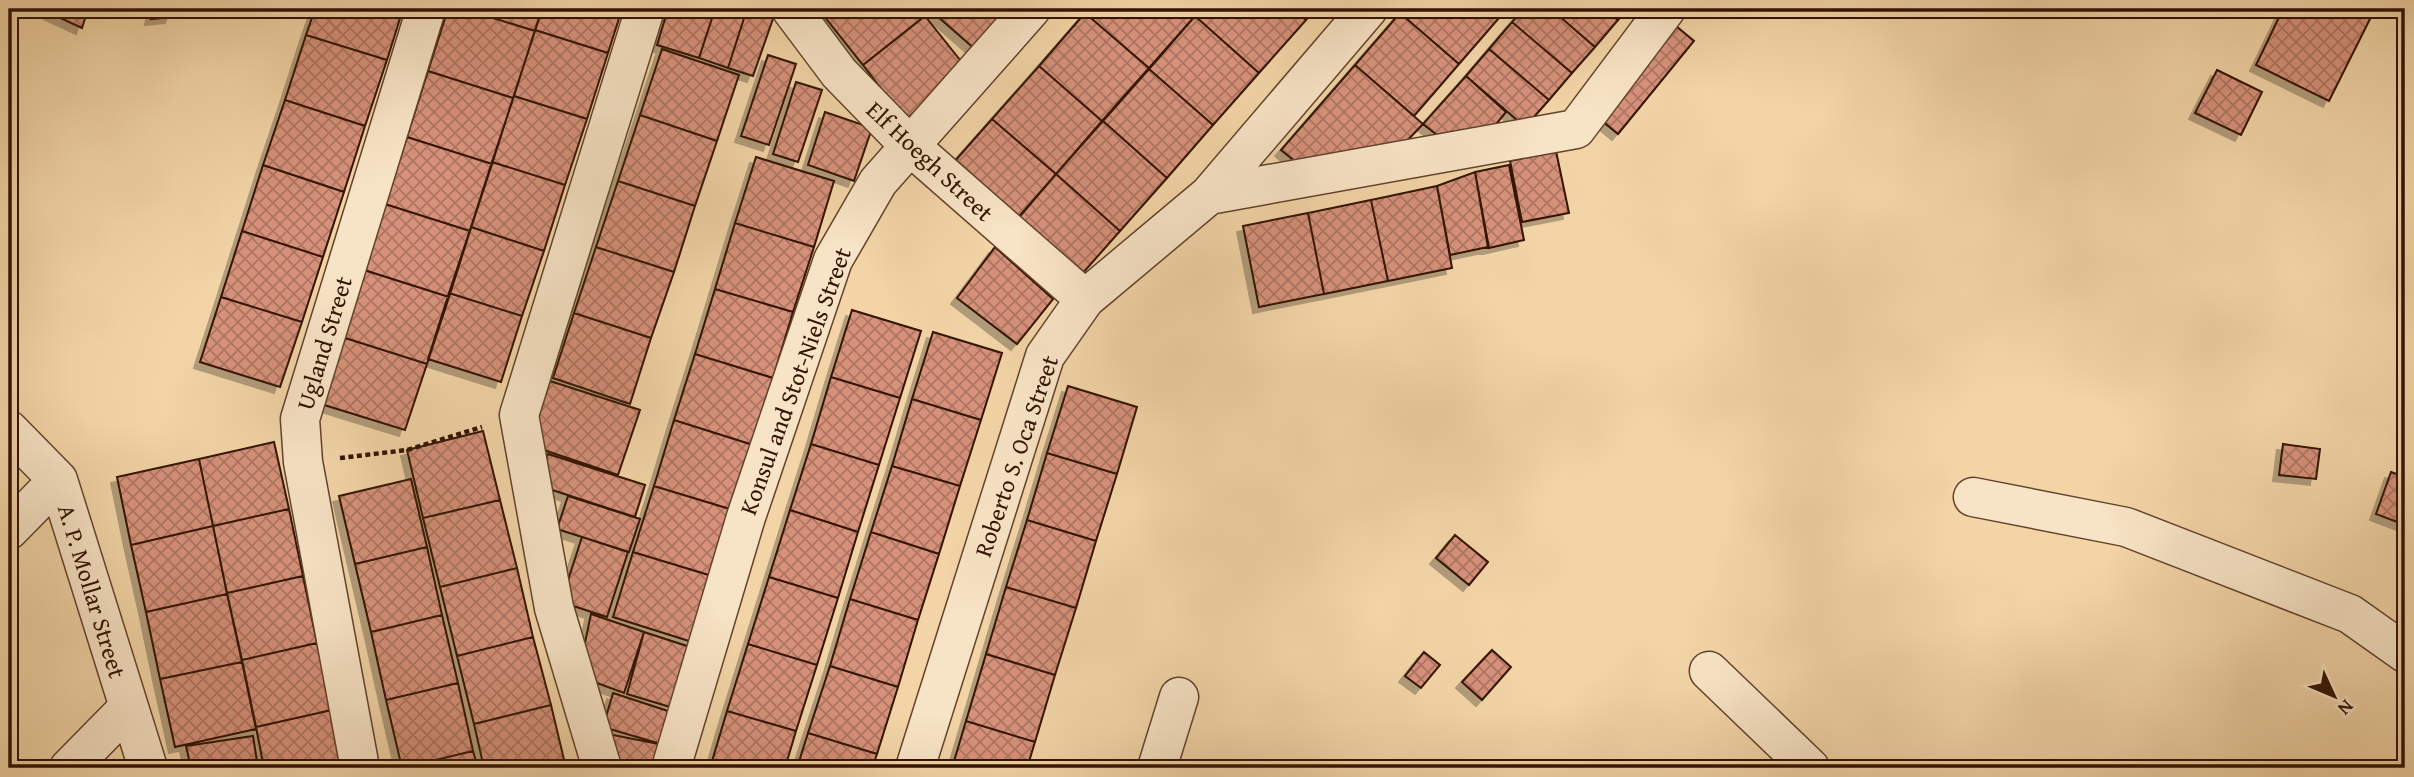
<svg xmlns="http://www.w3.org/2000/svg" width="2414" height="777" font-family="'Gentium Book Plus',serif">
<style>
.building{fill:url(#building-cross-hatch);stroke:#321202;stroke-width:2;filter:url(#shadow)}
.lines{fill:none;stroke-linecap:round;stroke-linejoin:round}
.minor-casing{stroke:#62422b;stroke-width:41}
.path{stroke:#321202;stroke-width:4.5;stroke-dasharray:5 3.5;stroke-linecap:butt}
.minor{stroke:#f7e3c5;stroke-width:38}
.labels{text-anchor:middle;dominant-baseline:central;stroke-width:7;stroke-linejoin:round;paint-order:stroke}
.street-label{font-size:24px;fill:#321202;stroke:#f7e3c5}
</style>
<defs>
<pattern id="building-cross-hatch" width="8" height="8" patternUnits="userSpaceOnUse" patternTransform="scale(1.75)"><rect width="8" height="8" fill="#d6917a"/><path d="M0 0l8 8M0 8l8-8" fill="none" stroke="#ae7562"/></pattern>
<filter id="shadow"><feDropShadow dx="-6" dy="6" stdDeviation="0" flood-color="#0004"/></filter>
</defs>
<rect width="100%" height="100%" fill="#f2d4a6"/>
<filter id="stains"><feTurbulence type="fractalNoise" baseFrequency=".00286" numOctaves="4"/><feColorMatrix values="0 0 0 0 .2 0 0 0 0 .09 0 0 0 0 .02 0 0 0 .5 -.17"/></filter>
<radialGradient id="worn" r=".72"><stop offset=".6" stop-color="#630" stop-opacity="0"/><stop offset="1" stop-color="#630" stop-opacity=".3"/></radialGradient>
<path class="building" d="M 41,9 L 88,9 L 82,28 Z
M 153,9 L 174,9 L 171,17 L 151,19 Z
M 315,9 L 403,9 L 387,60 L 306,35 Z
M 448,9 L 464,9 L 535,31 L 513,98 L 428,71 Z
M 464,9 L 542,9 L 535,31 Z
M 542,9 L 622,9 L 608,53 L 535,30 Z
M 668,9 L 715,9 L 699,58 L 657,45 Z
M 715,9 L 747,9 L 728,68 L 699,58 Z
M 747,9 L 762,9 L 775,13 L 753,76 L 728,68 Z
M 823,9 L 920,9 L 925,16 L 863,65 L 820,11 Z
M 929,9 L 1025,9 L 984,57 Z
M 1089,9 L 1187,9 L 1195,16 L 1149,68 L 1085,13 Z
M 1187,9 L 1202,9 L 1195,16 Z
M 1202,9 L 1293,9 L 1306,20 L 1259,73 L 1195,16 Z
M 1293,9 L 1315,9 L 1306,20 Z
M 1404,9 L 1503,9 L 1505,11 L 1459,64 L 1400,13 Z
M 1524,9 L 1551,9 L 1595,47 L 1572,73 L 1512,22 Z
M 1551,9 L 1605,9 L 1618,20 L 1595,47 Z
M 1605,9 L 1628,9 L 1618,20 Z
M 2283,9 L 2375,9 L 2329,101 L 2256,65 Z
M 1085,13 L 1149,68 L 1102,121 L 1039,66 Z
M 1400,13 L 1459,64 L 1414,116 L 1355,65 Z
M 925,16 L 968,70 L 905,120 L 863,65 Z
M 1195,16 L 1259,73 L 1213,125 L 1149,69 Z
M 1512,22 L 1572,73 L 1549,100 L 1489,49 Z
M 1676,26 L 1694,41 L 1618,134 L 1601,120 Z
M 535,30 L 608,53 L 587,119 L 514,96 Z
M 306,35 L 387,60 L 365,126 L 285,100 Z
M 662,49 L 739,75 L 717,141 L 640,115 Z
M 1489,49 L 1549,100 L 1525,127 L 1466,76 Z
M 768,55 L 796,64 L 769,145 L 741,136 Z
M 1355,65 L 1423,124 L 1401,147 L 1307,171 L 1281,150 Z
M 1039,66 L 1102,121 L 1056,174 L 992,119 Z
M 1149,69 L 1213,125 L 1167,178 L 1103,121 Z
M 2217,70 L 2262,92 L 2241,135 L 2195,113 Z
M 428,71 L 513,98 L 492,164 L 407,137 Z
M 1466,76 L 1506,112 L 1484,139 L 1446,142 L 1423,124 Z
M 796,82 L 822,90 L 798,162 L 773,154 Z
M 514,96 L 587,119 L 565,185 L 492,162 Z
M 285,100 L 365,126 L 344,192 L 263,165 Z
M 825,112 L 872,128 L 854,181 L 808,165 Z
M 640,115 L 717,141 L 695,206 L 618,181 Z
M 992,119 L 1056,174 L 1010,227 L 946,171 Z
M 1103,121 L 1167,178 L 1120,231 L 1056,174 Z
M 407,137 L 492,164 L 470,231 L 385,204 Z
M 1556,151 L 1569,213 L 1522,222 L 1510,161 Z
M 756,157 L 834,181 L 814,247 L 735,223 Z
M 492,162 L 565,185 L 544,251 L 471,227 Z
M 263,165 L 344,192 L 323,257 L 242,231 Z
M 1509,165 L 1524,240 L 1489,248 L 1475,172 Z
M 1475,172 L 1488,247 L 1450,255 L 1437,186 Z
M 1056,174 L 1120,231 L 1074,283 L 1010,228 Z
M 618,181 L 695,206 L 674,272 L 596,247 Z
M 1437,186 L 1452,268 L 1388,281 L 1371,200 Z
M 1371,200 L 1388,281 L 1324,294 L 1308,213 Z
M 385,204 L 470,231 L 449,297 L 364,270 Z
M 1308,213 L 1324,294 L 1259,307 L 1243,226 Z
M 735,223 L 814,247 L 793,312 L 715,289 Z
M 471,227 L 544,251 L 522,316 L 449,293 Z
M 242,231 L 323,257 L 302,322 L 221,297 Z
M 596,247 L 674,272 L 651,338 L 574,313 Z
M 995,247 L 1053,299 L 1017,344 L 957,298 Z
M 364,270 L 449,297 L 427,364 L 342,337 Z
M 715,289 L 793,312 L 773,378 L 695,354 Z
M 449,293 L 522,316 L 501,382 L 428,359 Z
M 221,297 L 302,322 L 280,387 L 200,362 Z
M 852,310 L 921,331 L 900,398 L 831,377 Z
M 574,313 L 651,338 L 630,404 L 553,378 Z
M 933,332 L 1002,353 L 981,420 L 912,399 Z
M 342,337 L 427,364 L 405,430 L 321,404 Z
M 695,354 L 773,378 L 753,445 L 674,420 Z
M 831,377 L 900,398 L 879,465 L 811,444 Z
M 550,381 L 640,410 L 618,475 L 529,445 Z
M 1068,386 L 1137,407 L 1117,474 L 1047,453 Z
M 912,399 L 981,420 L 960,486 L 892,466 Z
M 674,420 L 753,445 L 733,510 L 654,486 Z
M 483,431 L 500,500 L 423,518 L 407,450 Z
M 274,442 L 289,509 L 213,526 L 199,459 Z
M 811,444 L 879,465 L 858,532 L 790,510 Z
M 2283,444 L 2320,449 L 2316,479 L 2279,475 Z
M 1047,453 L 1117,474 L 1096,541 L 1027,520 Z
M 548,454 L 645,485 L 635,517 L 537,485 Z
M 199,459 L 213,526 L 131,545 L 117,477 Z
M 892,466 L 960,486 L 939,554 L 871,532 Z
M 2391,472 L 2405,477 L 2405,525 L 2376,514 Z
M 411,479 L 427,547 L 355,564 L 339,496 Z
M 654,486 L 733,510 L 712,576 L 633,552 Z
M 568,496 L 640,519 L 629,552 L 557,529 Z
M 500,500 L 517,568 L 440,587 L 423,518 Z
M 289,509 L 303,576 L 227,593 L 213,526 Z
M 790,510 L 858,532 L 838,598 L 769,577 Z
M 1027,520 L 1096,541 L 1076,608 L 1006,587 Z
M 213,526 L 227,594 L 146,612 L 131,545 Z
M 871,532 L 939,554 L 918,620 L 850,599 Z
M 1455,535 L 1488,562 L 1469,585 L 1436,558 Z
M 582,537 L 628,552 L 607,617 L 561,602 Z
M 427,547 L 442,615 L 371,632 L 355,564 Z
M 633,552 L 712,576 L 692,642 L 613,617 Z
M 517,568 L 533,637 L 457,656 L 440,587 Z
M 303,576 L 317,643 L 242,660 L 227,593 Z
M 769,577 L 838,598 L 817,665 L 748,644 Z
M 1006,587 L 1076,608 L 1055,675 L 986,654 Z
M 227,594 L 242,662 L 160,679 L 146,612 Z
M 850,599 L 918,620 L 898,687 L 830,666 Z
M 591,614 L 644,632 L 624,693 L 578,676 Z
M 442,615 L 458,683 L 386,700 L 371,632 Z
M 644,632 L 690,647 L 670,707 L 627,694 Z
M 533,637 L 551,705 L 474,724 L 457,656 Z
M 317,643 L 332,710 L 256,727 L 242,660 Z
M 748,644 L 817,665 L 796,731 L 727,711 Z
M 1492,650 L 1511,667 L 1482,700 L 1462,682 Z
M 1424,652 L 1440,665 L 1421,688 L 1405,676 Z
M 986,654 L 1055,675 L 1035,742 L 966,721 Z
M 242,662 L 256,729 L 175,747 L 160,679 Z
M 830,666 L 898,687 L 877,754 L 808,733 Z
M 458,683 L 473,751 L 402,768 L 386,700 Z
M 613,693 L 671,712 L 664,745 L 603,727 Z
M 551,705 L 566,768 L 484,768 L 474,724 Z
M 332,710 L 344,768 L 264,768 L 256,727 Z
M 727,711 L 796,731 L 785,768 L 710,768 Z
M 966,721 L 1035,742 L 1027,768 L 952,768 Z
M 808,733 L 877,754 L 872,768 L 797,768 Z
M 608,734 L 664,745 L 659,768 L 611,768 Z
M 253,736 L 258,768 L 191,768 L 186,746 Z
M 473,751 L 478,768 L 402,768 Z"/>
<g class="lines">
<defs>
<path id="minor" d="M 791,9 L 839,73 L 909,145 L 1085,299
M 1209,195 L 1576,129 L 1666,9
M 9,430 L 58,480 L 148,768
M 1973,497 L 2126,527 L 2350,614 L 2405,653
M 9,530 L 58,480
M 1709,671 L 1810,768
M 69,768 L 128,708
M 360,768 L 303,462 L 300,419 L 426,9
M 602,768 L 554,608 L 519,415 L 645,9
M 671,768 L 746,517 L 833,260 L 878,182 L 1031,9
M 915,768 L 1045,356 L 1085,299 L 1209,195 L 1368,9
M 1157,768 L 1179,697"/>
</defs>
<use href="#minor" class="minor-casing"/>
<path class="path" d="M 340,458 L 407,450 L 482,427"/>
<use href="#minor" class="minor"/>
</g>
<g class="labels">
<g class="street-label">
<text transform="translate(930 161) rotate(43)">Elf Hoegh Street</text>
<text transform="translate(324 343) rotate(-73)">Ugland Street</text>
<text transform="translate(795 381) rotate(-70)">Konsul and Stot-Niels Street</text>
<text transform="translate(1016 456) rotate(-71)">Roberto S. Oca Street</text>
<text transform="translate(92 591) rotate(73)">A. P. Mollar Street</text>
</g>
</g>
<rect width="2414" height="777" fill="none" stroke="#f2d4a6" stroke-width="35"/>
<rect x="10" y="10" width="2393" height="756" fill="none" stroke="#321202" stroke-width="3.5"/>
<rect x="18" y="18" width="2379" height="742" fill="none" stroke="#321202" stroke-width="2"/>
<g transform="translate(2334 696) rotate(134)" stroke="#f7e3c5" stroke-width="5" paint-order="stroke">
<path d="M0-5L12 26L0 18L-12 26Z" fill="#321202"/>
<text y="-10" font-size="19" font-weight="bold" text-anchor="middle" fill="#321202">N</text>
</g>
<rect width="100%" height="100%" filter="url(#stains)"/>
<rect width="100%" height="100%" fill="url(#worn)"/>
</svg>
